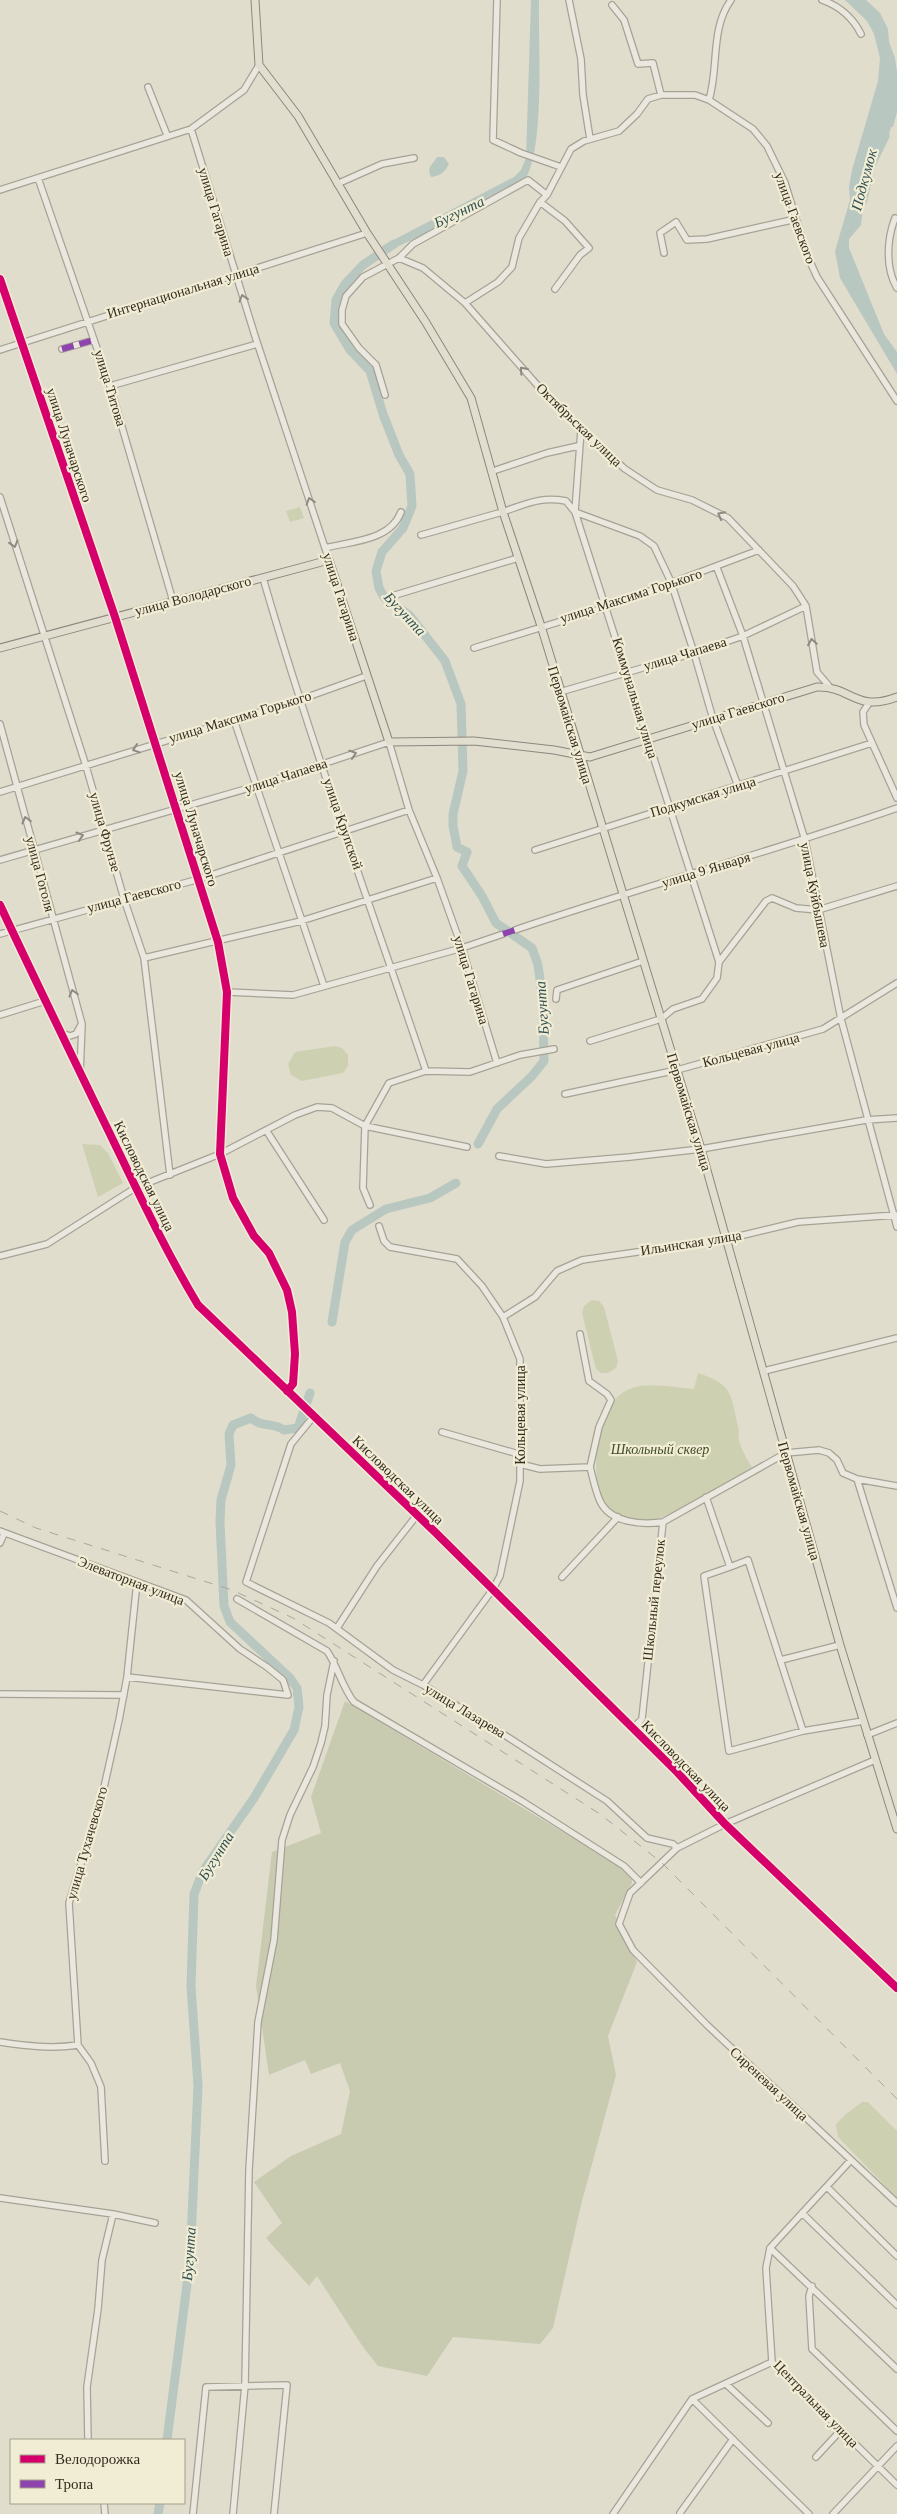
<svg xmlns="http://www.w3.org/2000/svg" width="897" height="2514" font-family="'Times New Roman',serif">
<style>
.green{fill:#cdd0b1}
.cemetery{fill:#c8cbb0}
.water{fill:#b8c7bf}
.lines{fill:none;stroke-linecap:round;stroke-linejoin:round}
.river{stroke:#b8c7bf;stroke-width:9}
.minor-casing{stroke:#a6a296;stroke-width:8}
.major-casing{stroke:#8c877d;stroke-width:9}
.minor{stroke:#eae7de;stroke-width:5.5}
.major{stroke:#e1ded0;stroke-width:7}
.rail{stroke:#a9a79e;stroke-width:1;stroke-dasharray:9 9;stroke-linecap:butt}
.quiet{stroke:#8e44ad;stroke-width:6;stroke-dasharray:12 6;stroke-linecap:butt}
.cycleway-casing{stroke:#f1ecd4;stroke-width:11}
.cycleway{stroke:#d6006c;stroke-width:8}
.oneway{stroke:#8f897e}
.labels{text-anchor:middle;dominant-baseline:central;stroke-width:4.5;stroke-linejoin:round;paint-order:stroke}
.street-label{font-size:14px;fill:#342b1f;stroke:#f1ecd4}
.park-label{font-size:14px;font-style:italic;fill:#404e28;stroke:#f1ecd4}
.water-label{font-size:15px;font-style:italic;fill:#305052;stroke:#f1ecd4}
</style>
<rect width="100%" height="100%" fill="#e1ddcd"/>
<path class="green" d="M 300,507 L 304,518 L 290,522 L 286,511 Z
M 335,1046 L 342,1048 L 348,1055 L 348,1066 L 343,1073 L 302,1081 L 291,1075 L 288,1064 L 295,1052 Z
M 82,1144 L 100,1145 L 108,1153 L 123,1183 L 98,1197 Z
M 592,1300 L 599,1301 L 604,1307 L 618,1361 L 616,1368 L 608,1373 L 601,1373 L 596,1369 L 582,1313 L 584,1306 Z
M 698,1373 C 736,1385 730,1397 739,1430 C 736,1442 746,1457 752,1467 C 734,1479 668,1519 649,1521 C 630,1523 613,1514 601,1500 C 591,1468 594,1401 632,1388 C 651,1382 675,1388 694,1389 Z
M 862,2102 L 868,2102 L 897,2131 L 897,2198 L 838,2137 L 836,2124 L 846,2114 Z"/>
<path class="cemetery" d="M 345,1701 L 623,1868 L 632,1878 L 632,1883 L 615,1915 L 637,1962 L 608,2036 L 616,2075 L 581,2205 L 553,2328 L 540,2344 L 453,2337 L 427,2376 L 378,2366 L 363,2347 L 317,2276 L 309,2286 L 266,2238 L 282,2223 L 254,2182 L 291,2156 L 341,2134 L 350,2091 L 340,2063 L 311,2074 L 305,2060 L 269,2075 L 256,1986 L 272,1852 L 321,1833 L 311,1797 Z"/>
<path class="water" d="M 531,0 L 539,0 C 538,43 545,144 526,178 L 450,222 L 386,252 L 382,246 L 514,177 L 521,170 L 526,158 Z
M 845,0 L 866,0 L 880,13 L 888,29 L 889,42 L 895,58 L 897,72 L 897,112 L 893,127 L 891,127 L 889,134 L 890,136 L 875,167 L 867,202 L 863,208 L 861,225 L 849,239 L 849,248 L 884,334 L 897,352 L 897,374 L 840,278 L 835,251 L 850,200 L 849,187 L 852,170 L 878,81 L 880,58 L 874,34 L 867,21 Z
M 437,157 L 444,157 L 449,164 C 445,172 440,176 431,177 C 426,166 433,165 437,157 Z"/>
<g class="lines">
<path class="river" d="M 394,244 L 363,265 L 345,284 L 336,300 L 334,323 L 350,350 L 370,371 L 383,414 L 399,455 L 410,474 L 412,506 L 403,528 L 382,552 L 376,571 L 379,588 L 384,597 L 410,616 L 445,661 L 461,704 L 463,771 L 453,814 L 453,826 L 457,847 L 467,852 L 462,866 L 482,896 L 496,923 L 532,948 L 538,965 L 543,1001 L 544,1061 L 532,1076 L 497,1109 L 478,1144
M 332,1322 L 345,1242 L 352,1230 L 386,1209 L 430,1198 L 456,1183
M 167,2440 L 190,2261 L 198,2086 L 191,1986 L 194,1894 L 203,1871 L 254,1798 L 294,1730 L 299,1707 L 297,1688 L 290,1678 L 230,1622 L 224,1606 L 220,1522 L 221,1500 L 231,1465 L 229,1434 L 233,1425 L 251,1418 C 263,1428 273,1422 284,1430 L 298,1428 L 310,1393
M 158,2514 L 160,2503"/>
<defs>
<path id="minor" d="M 497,0 L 493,140 L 521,153 L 561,167
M 569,0 L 581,59 L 583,95 L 590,139
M 822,0 C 839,6 853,18 861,34
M 612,5 L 624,20 L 638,64 L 653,63 L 661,95
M 148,87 L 167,135
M 709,100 C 719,68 710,29 731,0
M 191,129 L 255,336 L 329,560
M 38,178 L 110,386 L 173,601
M 337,184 L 382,164 L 414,158
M 0,190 L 191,129 L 244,90 L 259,65
M 540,202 L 565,221 L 589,248 L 580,255 L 555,289
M 897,219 L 895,218 C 887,239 885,268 897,288
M 664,253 L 660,233 L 676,222 L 687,240 L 707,239 L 796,219
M 399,258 L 423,268 L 465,303 L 539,387 L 581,430 L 625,469 L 657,490 L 692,500 L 728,518 L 793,586 L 806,606 L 817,672 L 829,686
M 0,279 L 115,617 L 218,942 L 227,992 L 220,1154 L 233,1198 L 254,1236 L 269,1253 L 287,1290 L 292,1312 L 295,1354 L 293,1384 L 287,1391
M 465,303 L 498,282 L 512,267 L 519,238 L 540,202 L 547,195 L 571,149 L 584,141 L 619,131 L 637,114 L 648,99 L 661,95 L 695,95 L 709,100 L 753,129 L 767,146 L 785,183 L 807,255 L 817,277 L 897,401
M 62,349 L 94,340
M 0,350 L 367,233
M 110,386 L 257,344
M 385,395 L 376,365 L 359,348 L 342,324 L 342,310 L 346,296 L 363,277 L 399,258 L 413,244 L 528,180 L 547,195
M 581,430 L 575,512 L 719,962
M 493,471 L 547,453 L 578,446
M 0,497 L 86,766 L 124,899 L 144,958 L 170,1175
M 421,535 C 447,528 473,520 499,513 C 525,505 538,496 566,501 L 575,512 L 640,536 L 654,546 L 671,582 L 694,653 L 713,719 L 738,786
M 325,548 C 352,541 390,541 401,512
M 717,568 L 743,636 L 805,840 L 841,1019 L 897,1227
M 263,578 C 311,744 371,907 426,1071
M 392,596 L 518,558
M 474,648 L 607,607 L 759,550
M 560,692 L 694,653 L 743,636 L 806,606
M 869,703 L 863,712 L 864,725 L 897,798
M 234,720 L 324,986
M 0,724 L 82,1024 L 80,1074
M 0,792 L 299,700 L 366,676
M 535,850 L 872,743
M 0,860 L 256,786 L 389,742 L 409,810 L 437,878 L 462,948 L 497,1063
M 0,905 C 36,982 73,1058 110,1134 C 138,1192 165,1250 198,1305 L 436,1533 L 677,1772 L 725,1824 L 897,1988
M 515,930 C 641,887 771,852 897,808
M 0,934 L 199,879 L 409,810
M 144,958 L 301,921 L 437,878
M 227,992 L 293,995 L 462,948 L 503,934
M 556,999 L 557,990 L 643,961
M 0,1015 L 45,1001
M 59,1032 L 70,1036 L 76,1034 L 81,1025
M 590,1041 L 661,1019 L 673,1009 L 702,999 L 717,978 L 719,962 L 766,901 L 772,898 L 796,908 L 818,910 L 897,886
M 565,1094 L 677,1070 L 823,1029 L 897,983
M 266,1130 L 324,1220
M 499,1156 L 546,1164 L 630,1157 L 701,1149 L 866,1120 L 897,1118
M 370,1205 L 363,1188 L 365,1126 L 389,1083 L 426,1071 L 470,1072 L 520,1055 L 554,1049
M 379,1226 L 384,1241 L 390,1247 L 457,1259 L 482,1286 L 503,1317 L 520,1359 L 520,1481 L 500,1576 L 493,1589 L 423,1685
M 0,1256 L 47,1244 L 135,1188 L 220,1154 L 295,1115 L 317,1107 L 332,1108 L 365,1126 L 467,1147
M 503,1317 L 535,1297 L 557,1271 L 582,1260 L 727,1239 L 798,1222 L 896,1215
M 764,1371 L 897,1338
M 314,1416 L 291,1444 L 246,1582 L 329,1623 L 393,1670 L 423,1685 L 506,1736 L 607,1801 L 647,1838 L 673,1844 L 677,1848
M 442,1432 L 515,1453 L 520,1464 L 540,1469 L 590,1467 L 599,1427 L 611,1400 L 607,1394 L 589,1381 L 580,1334
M 590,1467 C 593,1478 595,1490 600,1501 C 610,1523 642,1525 663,1522
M 857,1479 L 897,1608
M 706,1497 L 730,1567 L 704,1576 L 729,1751 L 803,1731 L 863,1721
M 0,1531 L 186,1600 L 240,1649 L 267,1667 L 283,1680 L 288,1695 L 127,1677
M 0,1543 L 4,1534
M 730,1567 L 748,1560 L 803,1731
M 562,1577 L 618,1517
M 237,1599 L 327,1651 C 338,1667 342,1687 354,1702 L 522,1801 L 624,1866 L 641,1883
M 337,1628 L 377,1566 L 417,1515
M 781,1660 L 840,1645
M 0,1694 L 124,1695
M 632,1729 L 642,1719 L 663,1522 L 786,1453 L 819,1450 L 829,1453 L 837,1460 L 843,1473 L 857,1479 L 897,1486
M 867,1735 L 897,1723
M 875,1760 L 725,1824 L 677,1848 L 630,1893 L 619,1924 L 633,1950 L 707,2025 L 897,2203
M 0,2042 C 27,2046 51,2049 78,2045
M 851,2160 L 770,2248 L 766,2268 L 772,2362 L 897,2485
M 105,2161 L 101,2087 L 91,2063 L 78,2045 L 69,1903 L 103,1792 L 119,1720 L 127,1677 L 137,1582
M 827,2187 L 897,2256
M 0,2198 L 113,2214 L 155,2223
M 802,2213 L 897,2305
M 770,2248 L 897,2369
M 812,2286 L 809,2296 L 812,2349 L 897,2431
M 726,2384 L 768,2423
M 692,2399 L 809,2514
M 88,2440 L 87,2387 L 98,2309 L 102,2260 L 113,2214
M 816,2457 L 841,2430
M 104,2503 L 105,2514
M 680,2513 L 733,2439
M 193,2514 L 206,2387 L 287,2385 L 274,2514
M 233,2514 L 245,2385 L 249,2170 L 258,2022 L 274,1940 L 282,1840 L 290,1815 L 313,1767 L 321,1743 L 325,1726 L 327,1695 L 334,1661
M 613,2514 L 692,2399 L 772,2362
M 833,2514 L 897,2446"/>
<path id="major" d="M 255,0 L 259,65 L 298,116 L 367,233 L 425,321 L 471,398 L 503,512 L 541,626 L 701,1149 L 840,1645 L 897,1829
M 0,648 L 329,560 L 389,742 L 474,741 L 554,750 L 590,757 L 817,687 C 852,686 855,713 897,697"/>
</defs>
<use href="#minor" class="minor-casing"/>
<use href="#major" class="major-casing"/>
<use href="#minor" class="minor"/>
<use href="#major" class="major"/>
<path class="rail" d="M 0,1511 L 36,1528 L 232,1590 L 293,1618 L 600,1814 L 662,1863 L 897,2099"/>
<path class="quiet" d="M 62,349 L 94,340
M 503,934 L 515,930"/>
<defs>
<path id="cycleway" d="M 0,279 L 115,617 L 218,942 L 227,992 L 220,1154 L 233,1198 L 254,1236 L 269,1253 L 287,1290 L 292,1312 L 295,1354 L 293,1384 L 287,1391
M 0,905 C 36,982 73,1058 110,1134 C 138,1192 165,1250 198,1305 L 436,1533 L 677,1772 L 725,1824 L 897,1988"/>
</defs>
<use href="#cycleway" class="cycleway-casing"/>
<use href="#cycleway" class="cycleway"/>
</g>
<defs><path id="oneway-chevron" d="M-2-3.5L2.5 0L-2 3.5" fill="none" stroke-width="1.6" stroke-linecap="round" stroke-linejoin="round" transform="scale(1.25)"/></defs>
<g class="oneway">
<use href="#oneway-chevron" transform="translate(243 298) rotate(-107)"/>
<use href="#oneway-chevron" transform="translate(523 370) rotate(-132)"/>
<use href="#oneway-chevron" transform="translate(310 501) rotate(-108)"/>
<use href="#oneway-chevron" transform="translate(721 515) rotate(-152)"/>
<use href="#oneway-chevron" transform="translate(14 544) rotate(73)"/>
<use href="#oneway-chevron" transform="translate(812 642) rotate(-99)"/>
<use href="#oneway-chevron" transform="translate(136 749) rotate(162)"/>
<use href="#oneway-chevron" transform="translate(353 754) rotate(-18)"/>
<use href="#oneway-chevron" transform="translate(26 820) rotate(-105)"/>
<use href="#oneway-chevron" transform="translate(80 836) rotate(-17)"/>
<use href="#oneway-chevron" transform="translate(73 993) rotate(-106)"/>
</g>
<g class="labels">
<g class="street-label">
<text transform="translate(216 212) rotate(73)">улица Гагарина</text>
<text transform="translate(795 218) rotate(70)">улица Гаевского</text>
<text transform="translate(183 291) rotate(-17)">Интернациональная улица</text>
<text transform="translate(110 388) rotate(73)">улица Титова</text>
<text transform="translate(579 425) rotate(44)">Октябрьская улица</text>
<text transform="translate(69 445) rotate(72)">улица Луначарского</text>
<text transform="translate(193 596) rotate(-15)">улица Володарского</text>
<text transform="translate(631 596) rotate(-18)">улица Максима Горького</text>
<text transform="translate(341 597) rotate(72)">улица Гагарина</text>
<text transform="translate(685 654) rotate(-17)">улица Чапаева</text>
<text transform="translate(635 698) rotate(73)">Коммунальная улица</text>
<text transform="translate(738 711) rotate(-17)">улица Гаевского</text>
<text transform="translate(240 717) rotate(-17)">улица Максима Горького</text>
<text transform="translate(570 725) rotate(73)">Первомайская улица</text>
<text transform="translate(286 776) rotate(-18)">улица Чапаева</text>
<text transform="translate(703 797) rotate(-17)">Подкумская улица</text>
<text transform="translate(343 824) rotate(71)">улица Крупской</text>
<text transform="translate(196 829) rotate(73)">улица Луначарского</text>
<text transform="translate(105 832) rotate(74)">улица Фрунзе</text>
<text transform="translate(706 870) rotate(-17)">улица 9 Января</text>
<text transform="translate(40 874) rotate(75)">улица Гоголя</text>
<text transform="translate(815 895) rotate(79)">улица Куйбышева</text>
<text transform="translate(134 896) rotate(-15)">улица Гаевского</text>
<text transform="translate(471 980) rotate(73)">улица Гагарина</text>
<text transform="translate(751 1050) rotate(-15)">Кольцевая улица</text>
<text transform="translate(689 1112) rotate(73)">Первомайская улица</text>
<text transform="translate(144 1176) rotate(64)">Кисловодская улица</text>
<text transform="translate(691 1243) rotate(-9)">Ильинская улица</text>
<text transform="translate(520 1415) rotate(-90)">Кольцевая улица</text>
<text transform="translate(398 1480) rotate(44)">Кисловодская улица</text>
<text transform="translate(799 1501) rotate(74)">Первомайская улица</text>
<text transform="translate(131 1581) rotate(21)">Элеваторная улица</text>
<text transform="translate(654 1600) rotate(-84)">Школьный переулок</text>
<text transform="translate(465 1711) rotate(31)">улица Лазарева</text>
<text transform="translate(686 1766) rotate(46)">Кисловодская улица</text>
<text transform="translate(87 1843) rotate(-74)">улица Тухачевского</text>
<text transform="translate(769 2084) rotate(43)">Сиреневая улица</text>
<text transform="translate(816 2404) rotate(46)">Центральная улица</text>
</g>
<g class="park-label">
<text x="660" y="1449">Школьный сквер</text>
</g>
<g class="water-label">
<text transform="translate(864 180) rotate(-75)">Подкумок</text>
<text transform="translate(459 212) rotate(-26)">Бугунта</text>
<text transform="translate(405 614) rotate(47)">Бугунта</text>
<text transform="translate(542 1008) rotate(-94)">Бугунта</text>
<text transform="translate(216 1856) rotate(-58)">Бугунта</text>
<text transform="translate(189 2254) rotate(-86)">Бугунта</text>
</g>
</g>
<rect x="10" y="2439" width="175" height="65" fill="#f1ecd4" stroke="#a59f8c"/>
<rect x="20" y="2455" width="25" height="8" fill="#d6006c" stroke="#a59f8c"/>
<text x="55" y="2464" font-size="15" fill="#342b1f">Велодорожка</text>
<rect x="20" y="2480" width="25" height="8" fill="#8e44ad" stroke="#a59f8c"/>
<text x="55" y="2489" font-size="15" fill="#342b1f">Тропа</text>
</svg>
